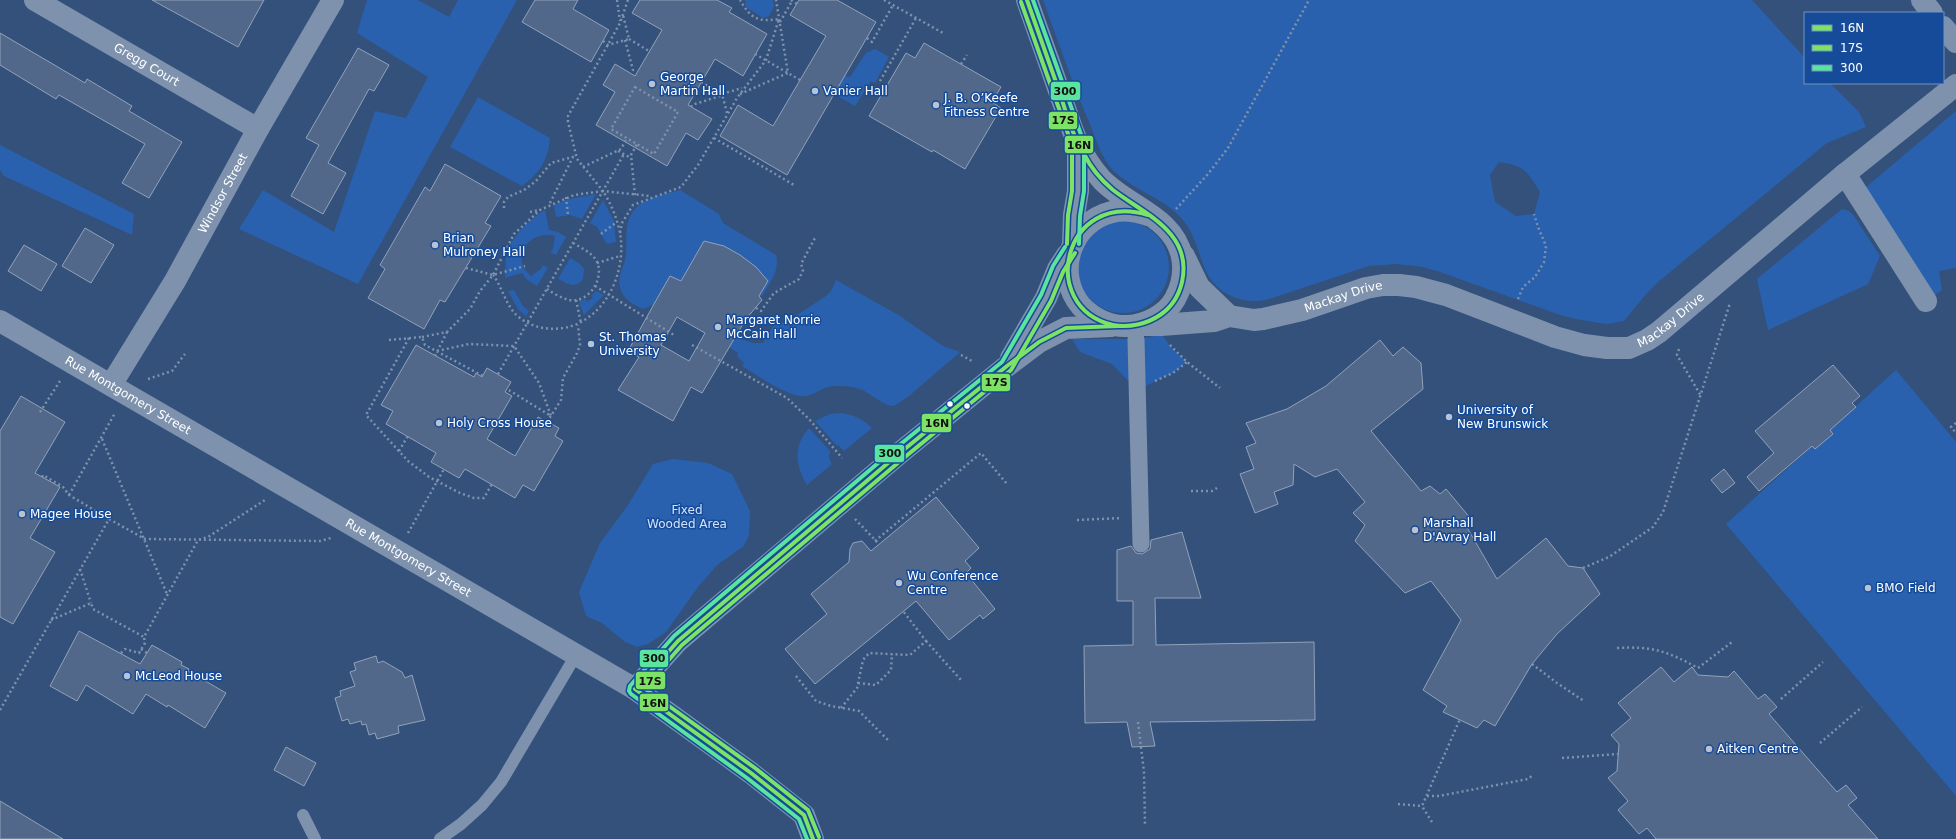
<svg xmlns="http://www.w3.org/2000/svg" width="1956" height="839" font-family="'DejaVu Sans',sans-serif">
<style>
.green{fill:#2a61af;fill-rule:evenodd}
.building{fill:#51688a;stroke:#92a2ba;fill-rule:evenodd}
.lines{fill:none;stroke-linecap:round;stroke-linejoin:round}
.path{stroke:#7e92ad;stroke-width:2.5;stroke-dasharray:2 3;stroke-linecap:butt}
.service{stroke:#7e92ad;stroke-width:12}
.pedestrian{stroke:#7e92ad;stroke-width:17}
.minor{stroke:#7e92ad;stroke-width:22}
.tertiary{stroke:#7e92ad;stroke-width:22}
.bus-1-casing{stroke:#154b99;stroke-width:7}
.bus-2-casing{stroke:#154b99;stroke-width:7}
.bus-3-casing{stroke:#154b99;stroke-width:7}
.bus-1{stroke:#7de366;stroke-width:4}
.bus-2{stroke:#7de366;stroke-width:4}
.bus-3{stroke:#5ae49d;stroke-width:4}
.poi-dot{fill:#b8c2d1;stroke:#154b99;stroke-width:1.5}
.bus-dot{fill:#fff;stroke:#154b99;stroke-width:1.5}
.labels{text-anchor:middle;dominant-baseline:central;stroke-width:3;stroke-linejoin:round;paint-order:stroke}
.street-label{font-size:12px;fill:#fff;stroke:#154b99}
.poi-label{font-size:12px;fill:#fff;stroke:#154b99;text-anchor:start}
.park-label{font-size:12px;fill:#d1e3fc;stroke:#154b99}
.line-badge{stroke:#154b99;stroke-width:1.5}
.pale-badge-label{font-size:11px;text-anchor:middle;font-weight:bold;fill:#111}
</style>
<rect width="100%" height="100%" fill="#33517b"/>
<path class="green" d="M 367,0 L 418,0 L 449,17 L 458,0 L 517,0 L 358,284 L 239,229 L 263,190 L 334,232 L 375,111 L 406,118 L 428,77 L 357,33 Z
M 745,0 L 773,0 L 774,7 L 769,16 L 763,18 L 746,7 Z
M 1043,0 L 1752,0 L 1805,58 L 1805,83 L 1830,83 L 1859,112 L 1866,127 L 1827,143 L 1658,282 L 1647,293 L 1624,321 L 1606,324 L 1581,320 L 1560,315 L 1440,272 L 1423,267 L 1397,264 L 1369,266 L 1269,299 C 1245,306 1217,295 1206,271 C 1199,256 1196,238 1186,224 C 1168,198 1132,191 1111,168 C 1100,155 1096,138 1089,122 C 1072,82 1058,41 1043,0 ZM 1499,162 C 1524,165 1527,171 1540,192 L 1534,214 L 1516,216 L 1495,202 L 1490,175 Z
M 875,49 L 889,57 L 875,83 L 871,81 L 855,106 L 834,94 L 844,76 L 850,77 L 866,53 Z
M 478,97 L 550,138 C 548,160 540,173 522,186 L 450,147 Z
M 1956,111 L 1956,268 L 1939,271 L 1942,290 L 1926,301 L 1858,194 Z
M 0,145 L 134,214 L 132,235 L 4,176 L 0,170 Z
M 680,190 L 719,214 L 723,223 L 776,255 C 780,270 770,283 762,296 L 759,296 L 756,267 C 739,254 725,246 705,241 L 681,281 L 670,276 L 654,304 L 644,309 C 634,306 622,298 620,287 C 617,279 623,268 625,260 C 629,242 621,222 637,207 C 646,197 667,194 680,190 Z
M 596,194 L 582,219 L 570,215 L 556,217 L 554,205 L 569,199 Z
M 603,200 L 614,221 L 616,242 L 607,244 L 597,227 L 590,223 Z
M 1842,209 L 1849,211 L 1854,216 L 1880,256 L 1868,284 L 1768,330 L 1757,279 Z
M 545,210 L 549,230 L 558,232 L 566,237 L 556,255 L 550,252 L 553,249 L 555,236 C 538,230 515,246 523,266 C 524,269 528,273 531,276 L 541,269 L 543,265 L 548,268 L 537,286 L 526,279 L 522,273 L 505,278 L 506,258 L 508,254 L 506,252 C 515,235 528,220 545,210 Z
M1077 267a46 46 0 1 1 92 0a46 46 0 1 1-92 0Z
M 570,258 L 579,263 L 584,269 L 583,279 C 575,289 568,284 558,279 Z
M 836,280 L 900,316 L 943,346 L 960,352 L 909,396 L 894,406 C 879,405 870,390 853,387 C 844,386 834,385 825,388 C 819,390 813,395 805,396 C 789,398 757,375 742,366 L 744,363 L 737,356 L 738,353 L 729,347 L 735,337 L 753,343 L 763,343 L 773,326 L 791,319 L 826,296 L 831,291 Z
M 514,290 L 523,306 L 529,311 L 526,316 L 518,309 L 508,291 Z
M 596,291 L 604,295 L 584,315 L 579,302 L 586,299 L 587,302 L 593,298 L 591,296 Z
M 1162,335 L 1173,349 L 1187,362 L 1173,373 L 1137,390 L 1112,364 L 1080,352 L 1072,339 L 1136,339 Z
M 1896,370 L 1956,442 L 1956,796 L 1726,524 Z
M 841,413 C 854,415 863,419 872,428 L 844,451 L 838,445 L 837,446 L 815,421 L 830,414 Z
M 809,428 L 830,451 L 829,458 L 832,464 L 807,485 C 795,465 793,446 809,428 Z
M 673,459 L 708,463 L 732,474 L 750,511 L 749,535 L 744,546 L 717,565 L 698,587 L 666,632 L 648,644 L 637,647 L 625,642 L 602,623 L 586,616 L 579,592 L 600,543 L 628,505 L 653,464 Z"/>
<path class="building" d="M 152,0 L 264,0 L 238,47 Z
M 535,0 L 578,0 L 573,9 L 609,30 L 591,62 L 522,22 Z
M 640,0 L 717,0 L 732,8 L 729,12 L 767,34 L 743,76 L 715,59 L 688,105 L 712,119 L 698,140 L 686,133 L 667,166 L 596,125 L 615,92 L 603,85 L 615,64 L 635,76 L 662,30 L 632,13 Z
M 799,0 L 837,0 L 876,22 L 787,175 L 720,136 L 738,105 L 773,126 L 826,36 L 790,15 Z
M 0,33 L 85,83 L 87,79 L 132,106 L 129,111 L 182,142 L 149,198 L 122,183 L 145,144 L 59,95 L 56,99 L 0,65 Z
M 924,43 L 1001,87 L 992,102 L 1001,108 L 965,169 L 933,150 L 932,152 L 869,116 L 906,53 L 915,58 Z
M 358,48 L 389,65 L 374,91 L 369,89 L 328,163 L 346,173 L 323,214 L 291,196 L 319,145 L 306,138 Z
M 445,164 L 501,196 L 485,223 L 491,226 L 445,302 L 440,300 L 424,329 L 368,298 L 385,269 L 380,265 L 425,187 L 430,191 Z
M 85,228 L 114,245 L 91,283 L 62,266 Z
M 704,241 L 724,246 L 740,255 L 756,267 L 768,281 L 759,296 L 762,300 L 746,319 L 702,393 L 691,387 L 673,421 L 618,390 L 639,357 L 628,351 L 654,304 L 670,276 L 681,281 ZM 677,317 L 705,333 L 689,361 L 661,345 Z
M 24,245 L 57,264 L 41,291 L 8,271 Z
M 1380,340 L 1393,356 L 1403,347 L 1421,363 L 1423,389 L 1371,431 L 1421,491 L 1430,486 L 1440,494 L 1446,489 L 1471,519 L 1465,524 L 1497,579 L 1546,538 L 1568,566 L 1583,568 L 1600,594 L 1557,634 L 1532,664 L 1495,726 L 1484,720 L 1477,728 L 1443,712 L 1447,706 L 1423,690 L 1461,620 L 1431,581 L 1405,593 L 1355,541 L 1365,525 L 1353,513 L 1365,502 L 1337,469 L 1315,477 L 1294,464 L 1293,485 L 1274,492 L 1278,504 L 1255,513 L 1240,474 L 1254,469 L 1246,447 L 1256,443 L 1246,423 L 1287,409 L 1326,386 Z
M 416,345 L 474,377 L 476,373 L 482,377 L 487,368 L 511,382 L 505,392 L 512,396 L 487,439 L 515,456 L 538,417 L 559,428 L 555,436 L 563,441 L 534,491 L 523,485 L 515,498 L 465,469 L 459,478 L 431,462 L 436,453 L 386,424 L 393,411 L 381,405 Z
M 1833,365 L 1860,396 L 1852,403 L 1856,407 L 1830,430 L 1833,434 L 1815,449 L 1812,446 L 1759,491 L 1747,477 L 1774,453 L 1755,431 Z
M 21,396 L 65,422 L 35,473 L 60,487 L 30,538 L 55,552 L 13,624 L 0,617 L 0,431 Z
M 1724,469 L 1735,483 L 1722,493 L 1711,480 Z
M 936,497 L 979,548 L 965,561 L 971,568 L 966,573 L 995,609 L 983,619 L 980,615 L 949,640 L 916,601 L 815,684 L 785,649 L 827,614 L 811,594 L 849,562 L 850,549 L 853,543 L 862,541 L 871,551 Z
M 1182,532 L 1201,598 L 1155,598 L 1156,645 L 1314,642 L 1315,720 L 1150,722 L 1155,746 L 1132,747 L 1127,722 L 1085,723 L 1084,646 L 1133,645 L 1133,601 L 1117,601 L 1117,550 L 1131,546 L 1136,553 L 1142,554 L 1150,549 L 1151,540 Z
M 79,631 L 140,664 L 152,645 L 182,662 L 181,665 L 189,669 L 188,671 L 226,693 L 205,728 L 168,705 L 167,707 L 146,694 L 133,714 L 86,685 L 77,701 L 50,686 Z
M 376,656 L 378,663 L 383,661 L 402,672 L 405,678 L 412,675 L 425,720 L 398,726 L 399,733 L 377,739 L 375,733 L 369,735 L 366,724 L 362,725 L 361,721 L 350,724 L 348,719 L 342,721 L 335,698 L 341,696 L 340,691 L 355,686 L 350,672 L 356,670 L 354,663 Z
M 1661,667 L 1674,682 L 1692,667 L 1698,675 L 1728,677 L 1734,671 L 1758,699 L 1765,694 L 1777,707 L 1769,714 L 1837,792 L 1846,785 L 1857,798 L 1848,805 L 1878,839 L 1656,839 L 1647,828 L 1639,834 L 1618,810 L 1628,801 L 1608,778 L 1617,771 L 1619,744 L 1611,735 L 1631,718 L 1618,703 Z
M 286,747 L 316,763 L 304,786 L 274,770 Z
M 0,801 L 63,839 L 0,839 Z"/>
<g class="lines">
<path class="path" d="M 617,0 L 620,21
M 628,0 L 620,23 L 568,116 L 568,122 L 577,159 L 603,191 L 650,196
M 791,0 L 797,4
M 884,0 L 943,33
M 780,22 L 792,1
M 867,38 L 872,42 L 893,5
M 629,39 L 649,51
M 625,40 L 633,70 L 631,73
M 603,41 L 608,45 L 629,39 L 623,15
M 755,54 L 800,80
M 961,64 L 967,55
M 880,81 L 916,18
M 701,82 L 722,94
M 635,87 L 678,112 L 654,154 L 611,129 Z
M 740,94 L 788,73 L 776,0
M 691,107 L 692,105 L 723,95
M 727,113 L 722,94 L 742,88
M 714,138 L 794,185
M 618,151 L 631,158
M 583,167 L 621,149 L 627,138
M 635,195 L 631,155 L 637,144
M 566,197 L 568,215
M 550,203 L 573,157
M 504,208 L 504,202 L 508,197 L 524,190 L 536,181 L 551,163 L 576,156
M 1176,209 L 1208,174 L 1228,148 L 1309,0
M 530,212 L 539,210
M 620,233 L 622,223 L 633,205 L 681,187 L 698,165 L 737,98 L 766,60 L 779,19 C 758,22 751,19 740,0
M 601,234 L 617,222
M 597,263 L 620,256
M 466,268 L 493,275 L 525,266
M 595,286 L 674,335
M 547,289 C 553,293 561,298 569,300 C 589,304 606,277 596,260 C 591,252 581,248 573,243
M 1518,299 L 1523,287 L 1535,277 L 1544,262 L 1546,246 L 1538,227 L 1534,214
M 576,300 L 581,323
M 756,308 L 761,311 L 774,293 L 799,279 L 803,270 L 801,264 L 816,236
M 422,337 L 447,332 L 470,309 L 480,291 L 493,275 L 514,234 L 540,210 L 574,195 L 603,191 C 611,204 617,218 620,233 C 627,273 605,320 564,328 C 548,330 533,328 520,318 C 506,308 503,288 493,275
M 409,338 L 366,415 L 408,461 L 429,477 L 460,493 L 474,498 L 484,498 L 493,482
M 389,340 L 422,337 L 425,345 L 483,376
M 692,345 L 787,398 L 809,419 L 842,458
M 1170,345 L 1187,362 L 1220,388
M 1679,349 L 1677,355 L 1701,396
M 437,351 L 469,344 L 514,346 L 539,383 L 551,416 L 507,389
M 961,355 L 972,361
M 435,356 L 447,332
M 498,374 L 624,154
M 148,379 L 172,371 L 185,354
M 1155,381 L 1173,373 L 1187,362
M 40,412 L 60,381
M 547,422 L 561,400 L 563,378 L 577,353 L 580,345 L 578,325
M 1956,423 L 1951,427 L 1956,433
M 102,439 L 167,594
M 399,451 L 409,434
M 42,477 L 43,475 L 63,487 L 69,495 L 109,519
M 1191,491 L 1212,491 L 1217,488
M 69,495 L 115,413
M 855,519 L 879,544
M 1077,520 L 1122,518
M 408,533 L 444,469
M 875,541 L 981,453 L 1007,484
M 1583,568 L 1609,557 L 1653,527 L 1663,512 L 1730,303
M 80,569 L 91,603
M 51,620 L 91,603 L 93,609 L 144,637 L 198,540 L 208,537 L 265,500
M 926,641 L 961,680
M 1617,648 C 1652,646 1667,651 1698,668 L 1732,642
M 141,649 L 147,653
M 121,653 L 125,649 L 139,653 L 145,643 L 144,637
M 1532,664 L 1557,683 L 1584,701
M 796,676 L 816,701 L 831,706 L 859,711 L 888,740
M 858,683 L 876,685 L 891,670 L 892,654
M 1781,699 L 1823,662
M 841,708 L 857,688 L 863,660 L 869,653 L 910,655 L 926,641 L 903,611
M 0,710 L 109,519 L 145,539 L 320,541 L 331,538
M 1138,722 L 1144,772 L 1145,825
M 1820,743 L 1862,707
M 1562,758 L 1618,754
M 1427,796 L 1439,796 L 1528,779 L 1533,775
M 1398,804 L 1422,806
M 1432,822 L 1422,806 L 1460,719"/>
<path class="service" d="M 303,815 L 315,839
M 440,839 L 461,824 L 482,805 L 501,782 L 576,655"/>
<path class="pedestrian" d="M 1136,339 L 1141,544"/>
<g class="minor">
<path id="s1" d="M 35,0 L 258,129"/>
<path d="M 1027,0 C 1038,32 1050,64 1061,97 C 1067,112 1071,129 1078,143 C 1083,155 1093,170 1102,180 C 1128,207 1174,217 1182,257 C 1185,272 1182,286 1175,299 C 1166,315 1146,325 1128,326 C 1111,327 1093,319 1081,306 C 1054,274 1070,222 1112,212 C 1124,209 1136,211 1148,215"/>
<path d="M 1922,0 L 1932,13"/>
<path d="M 1943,27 L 1956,42"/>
<path d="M 1845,174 L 1926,301"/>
<path d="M 1073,244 L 1074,215 L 1078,191 L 1078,144"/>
<path d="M 1184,256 L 1199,287 L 1229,316"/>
<path id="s2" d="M 1138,325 L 1161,325 L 1214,321 L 1229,316 L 1254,320 L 1263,319 L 1302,310 L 1366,288 L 1383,285 L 1399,285 L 1416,287 L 1446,295 L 1555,337 L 1584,345 L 1607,348 L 1629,348 L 1647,340 L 1659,332 L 1845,174 L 1956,85"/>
<path d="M 1011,358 L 1046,298 L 1058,269 L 1067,255"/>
<path id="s3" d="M 111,385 L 175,281 L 258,129 L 333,0"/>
<path d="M 635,689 L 678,641 L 901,452 L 1007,366 L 1039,342 L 1066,328 L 1111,326"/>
</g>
<path class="tertiary" id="s4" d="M 0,321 L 635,689 L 751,773 L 804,815 L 813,839"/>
<defs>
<path id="bus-1" d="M 1027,0 C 1037,28 1047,56 1057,85 C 1065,108 1071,133 1084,154 C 1091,168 1101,180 1113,190 C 1144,214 1193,232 1182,282 C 1179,295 1172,307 1160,315 C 1147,324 1129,328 1113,325 C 1036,307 1064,189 1148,215
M 813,839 L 804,815 L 751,773 L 635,689 L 678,641 L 901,452 L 1007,366 L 1039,342 L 1066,328 L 1118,326"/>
<path id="bus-2" d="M 1021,2 L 1072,145 L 1072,191 L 1068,215 L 1067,244
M 819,837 L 808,810 L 755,768 L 644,688 L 682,645 L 905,457 L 1011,370 L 1051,301 L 1063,272 L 1075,253"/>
<path id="bus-3" d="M 1033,0 L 1084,143 L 1084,191 L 1080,216 L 1079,244
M 807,839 L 799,819 L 747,778 L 631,694 L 629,691 L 630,686 L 674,636 L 897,447 L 1002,362 L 1041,295 L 1053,266 L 1065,247"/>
</defs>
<use href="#bus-1" class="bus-1-casing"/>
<use href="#bus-2" class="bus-2-casing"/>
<use href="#bus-3" class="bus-3-casing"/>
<use href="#bus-1" class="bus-1"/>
<use href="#bus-2" class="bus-2"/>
<use href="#bus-3" class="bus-3"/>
</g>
<g class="poi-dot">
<circle cx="652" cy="84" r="4"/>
<circle cx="815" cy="91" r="4"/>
<circle cx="936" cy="105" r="4"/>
<circle cx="435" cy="245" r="4"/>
<circle cx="718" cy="327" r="4"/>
<circle cx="591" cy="344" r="4"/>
<circle cx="1449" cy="417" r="4"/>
<circle cx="439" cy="423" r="4"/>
<circle cx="22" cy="514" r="4"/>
<circle cx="1415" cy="530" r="4"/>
<circle cx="899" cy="583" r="4"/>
<circle cx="1868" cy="588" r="4"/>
<circle cx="127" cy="676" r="4"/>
<circle cx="1709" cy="749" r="4"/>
</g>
<g class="bus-dot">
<circle cx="950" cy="404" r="3.5"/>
<circle cx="967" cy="406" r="3.5"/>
</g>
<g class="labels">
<g class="street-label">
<text stroke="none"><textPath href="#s1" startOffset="129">Gregg Court</textPath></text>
<text stroke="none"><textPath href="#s3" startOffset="222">Windsor Street</textPath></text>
<text stroke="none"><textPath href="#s2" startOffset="210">Mackay Drive</textPath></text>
<text stroke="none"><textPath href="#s2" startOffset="558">Mackay Drive</textPath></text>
<text stroke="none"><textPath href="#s4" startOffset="148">Rue Montgomery Street</textPath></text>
<text stroke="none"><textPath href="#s4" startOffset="472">Rue Montgomery Street</textPath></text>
</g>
<g class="poi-label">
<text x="660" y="77">George<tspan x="660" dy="14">Martin Hall</tspan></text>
<text x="823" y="91">Vanier Hall</text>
<text x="944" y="98">J. B. O’Keefe<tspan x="944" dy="14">Fitness Centre</tspan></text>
<text x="443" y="238">Brian<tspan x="443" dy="14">Mulroney Hall</tspan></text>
<text x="726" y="320">Margaret Norrie<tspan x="726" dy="14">McCain Hall</tspan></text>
<text x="599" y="337">St. Thomas<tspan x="599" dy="14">University</tspan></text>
<text x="1457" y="410">University of<tspan x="1457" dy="14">New Brunswick</tspan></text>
<text x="447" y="423">Holy Cross House</text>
<text x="30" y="514">Magee House</text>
<text x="1423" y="523">Marshall<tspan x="1423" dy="14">D'Avray Hall</tspan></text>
<text x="907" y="576">Wu Conference<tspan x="907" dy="14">Centre</tspan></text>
<text x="1876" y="588">BMO Field</text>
<text x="135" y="676">McLeod House</text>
<text x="1717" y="749">Aitken Centre</text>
</g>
<g class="park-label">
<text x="687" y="510">Fixed<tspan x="687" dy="14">Wooded Area</tspan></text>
</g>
</g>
<g class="line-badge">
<rect x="1050" y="81" width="31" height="20" rx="4" fill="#5ae49d"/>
<rect x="1048" y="111" width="30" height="19" rx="4" fill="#7de366"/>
<rect x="1064" y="135" width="30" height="19" rx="4" fill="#7de366"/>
<rect x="981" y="373" width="30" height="19" rx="4" fill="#7de366"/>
<rect x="921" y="413" width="31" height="20" rx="4" fill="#7de366"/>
<rect x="874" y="444" width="31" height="19" rx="4" fill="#5ae49d"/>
<rect x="639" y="649" width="30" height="19" rx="4" fill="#5ae49d"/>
<rect x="635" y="671" width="31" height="19" rx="4" fill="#7de366"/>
<rect x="639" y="693" width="30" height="19" rx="4" fill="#7de366"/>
</g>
<g class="pale-badge-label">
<text x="1065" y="95">300</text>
<text x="1063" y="124">17S</text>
<text x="1079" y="149">16N</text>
<text x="996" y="386">17S</text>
<text x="937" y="427">16N</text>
<text x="890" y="457">300</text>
<text x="654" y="662">300</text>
<text x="650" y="685">17S</text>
<text x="654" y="707">16N</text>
</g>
<rect x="1804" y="12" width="140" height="72" fill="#154b99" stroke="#7393c2"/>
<rect x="1812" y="25" width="20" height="6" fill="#7de366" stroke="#7393c2"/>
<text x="1840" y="32" font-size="12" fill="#ffffff">16N</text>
<rect x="1812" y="45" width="20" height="6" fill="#7de366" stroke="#7393c2"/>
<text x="1840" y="52" font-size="12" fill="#ffffff">17S</text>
<rect x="1812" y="65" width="20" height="6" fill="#5ae49d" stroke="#7393c2"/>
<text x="1840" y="72" font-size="12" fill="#ffffff">300</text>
</svg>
